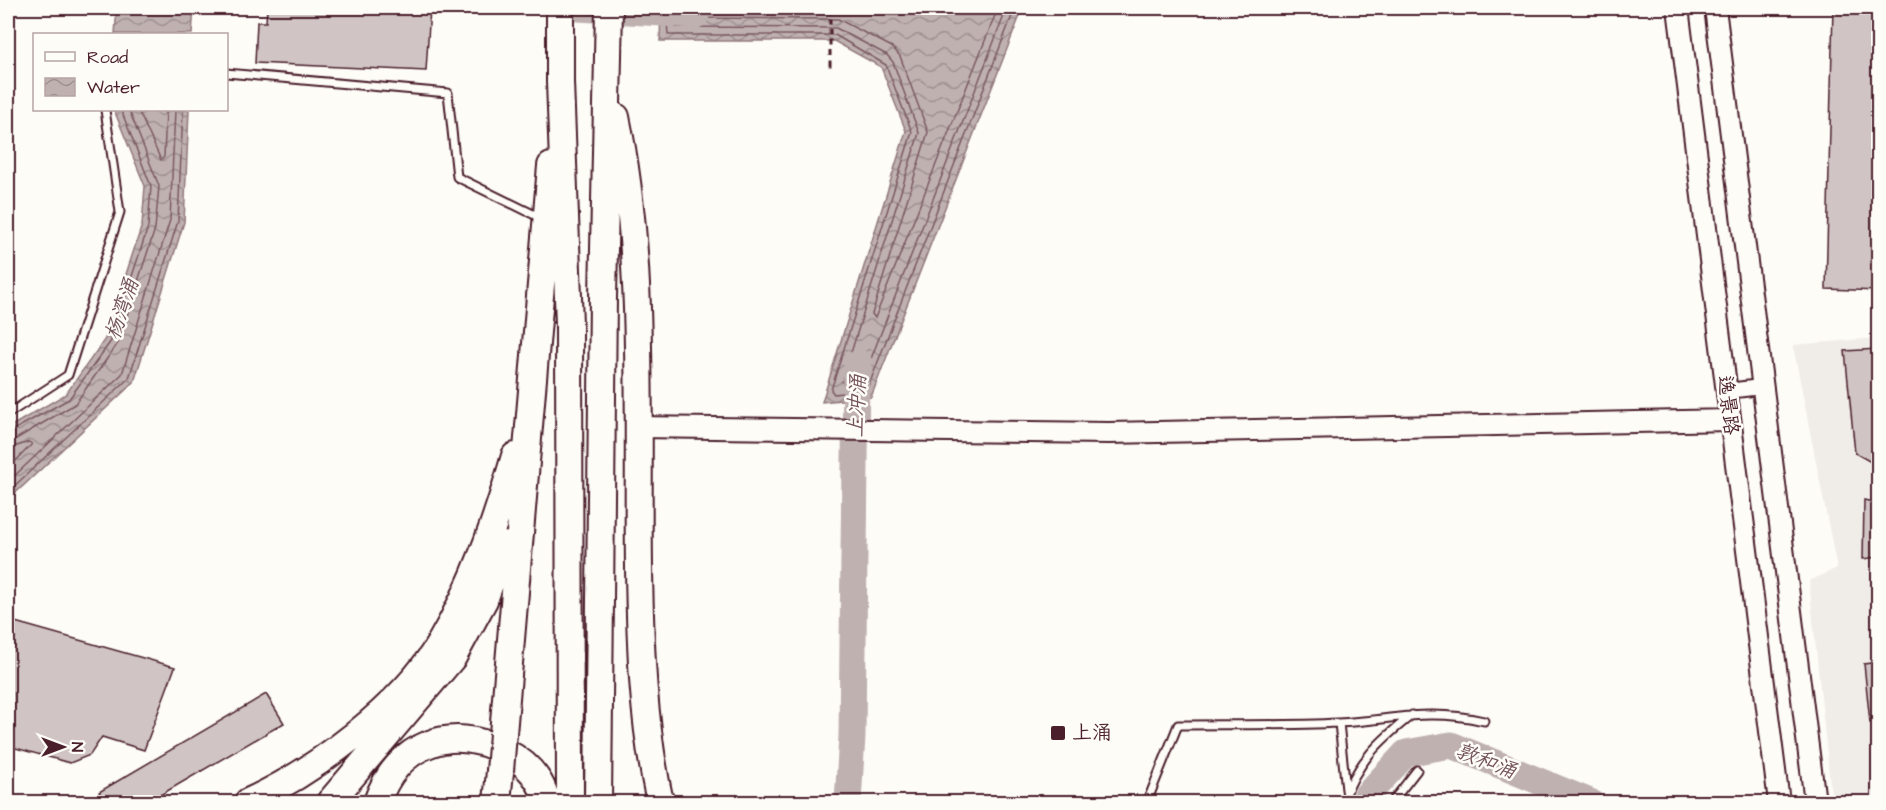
<svg xmlns="http://www.w3.org/2000/svg" width="1886" height="810" font-family="'Architects Daughter','LXGW WenKai TC',sans-serif">
<style>
.built{fill:#f0ece8}
.water{fill:url(#water-waves);stroke:#91777b;stroke-width:1.5}
.lines{fill:none;stroke-linecap:round;stroke-linejoin:round}
.shore{stroke:#795961;stroke-width:1.5}
.river{stroke:#c0b1b1;stroke-width:27}
.building{fill:#d0c5c4;stroke:#4a1f2b;stroke-width:1.5}
.lane-casing{stroke:#4a1f2b;stroke-width:11}
.street-casing{stroke:#4a1f2b;stroke-width:18}
.secondary-casing{stroke:#4a1f2b;stroke-width:24}
.highway-casing{stroke:#4a1f2b;stroke-width:30}
.path{stroke:#4a1f2b;stroke-width:3;stroke-dasharray:6 4.5;stroke-linecap:butt}
.lane{stroke:#fdfcf7;stroke-width:7}
.street{stroke:#fdfcf7;stroke-width:14}
.secondary{stroke:#fdfcf7;stroke-width:20}
.highway{stroke:#fdfcf7;stroke-width:26}
.highway-bridge-casing{stroke:#4a1f2b;stroke-width:30;stroke-linecap:butt}
.highway-bridge{stroke:#fdfcf7;stroke-width:26}
.poi-dot{fill:#4a1f2b;stroke:#fdfcf7;stroke-width:2}
.labels{text-anchor:middle;dominant-baseline:central;stroke-width:5;stroke-linejoin:round;paint-order:stroke}
.street-label{font-size:20px;fill:#4a1f2b;stroke:#fdfcf7}
.poi-label{font-size:20px;fill:#4a1f2b;stroke:#fdfcf7;text-anchor:start}
.water-label{font-size:21px;font-style:italic;fill:#73525a;stroke:#fdfcf7}
</style>
<defs>
<pattern id="water-waves" width="16" height="10" patternUnits="userSpaceOnUse" patternTransform="scale(1.5)"><rect width="16" height="10" fill="#c0b1b1"/><path d="M0 5q4-4 8 0t8 0" fill="none" stroke="#9e8f90"/></pattern>
</defs>
<rect width="100%" height="100%" fill="#fdfcf7"/>
<filter id="ink" filterUnits="userSpaceOnUse"><feTurbulence type="fractalNoise" baseFrequency=".0167" numOctaves="2"/><feDisplacementMap in="SourceGraphic" scale="12" xChannelSelector="R" yChannelSelector="G"/><feConvolveMatrix kernelMatrix="1 2 1 2 8 2 1 2 1" color-interpolation-filters="sRGB"/></filter>
<g filter="url(#ink)">
<path class="built" d="M 1878,338 L 1878,802 L 1832,802 L 1809,581 L 1837,568 L 1793,345 Z"/>
<path class="water" d="M 117,8 L 194,8 L 192,34 L 115,34 Z
M 661,8 L 1020,8 L 1021,13 L 871,397 L 822,402 L 906,131 L 881,67 L 834,41 L 660,41 Z
M 114,110 L 189,110 L 184,222 L 134,382 L 8,500 L 8,428 L 66,394 L 105,339 L 142,225 L 145,186 Z"/>
<g class="lines">
<path class="shore" d="M 666,8 L 668,35 L 835,35 L 886,65 L 912,132 L 831,390 L 834,394 L 867,390 L 1015,8
M 674,8 L 674,25 L 676,27 L 836,28 L 887,55 L 893,62 L 919,133 L 842,382 L 845,386 L 862,382 L 1007,8
M 683,8 L 686,18 L 838,19 L 892,47 L 900,56 L 928,132 L 872,314 L 875,318 L 998,8
M 138,110 L 161,160 L 164,157 L 166,110
M 8,433 L 69,399 L 111,341 L 148,227 L 151,186 L 121,110
M 8,440 L 16,439 L 75,404 L 118,343 L 155,229 L 159,186 L 129,110
M 8,449 L 29,442 L 32,444 L 8,469
M 8,482 L 122,374 L 170,220 L 175,110
M 8,492 L 129,378 L 178,221 L 183,110"/>
<path class="river" d="M 578,8 L 696,15
M 848,802 L 852,736 L 856,371 L 859,363
M 1365,802 L 1367,795 L 1406,753 L 1451,745 L 1590,802"/>
</g>
<path class="building" d="M 267,8 L 430,8 L 426,71 L 255,63 L 257,22 L 266,22 Z
M 1833,8 L 1878,8 L 1878,291 L 1826,289 Z
M 1878,349 L 1878,466 L 1855,453 L 1845,351 Z
M 1864,500 L 1878,503 L 1878,557 L 1863,559 Z
M 8,620 L 175,667 L 144,750 L 102,737 L 90,755 L 70,763 L 8,746 Z
M 1878,662 L 1878,722 L 1870,723 L 1864,664 Z
M 266,694 L 284,723 L 162,794 L 136,802 L 106,802 L 99,792 Z"/>
<g class="lines">
<defs>
<path id="lane" d="M 226,73 L 448,93 L 457,177 L 541,218
M 8,414 L 68,375 L 120,212 L 105,110
M 1339,723 L 1346,790
M 1147,802 L 1178,725 C 1231,724 1285,726 1338,723 C 1393,720 1428,708 1484,721
M 1343,802 C 1357,762 1379,741 1412,715
M 1392,802 L 1417,770"/>
<path id="street" d="M 1727,391 L 1761,387"/>
<path id="secondary" d="M 1678,8 L 1779,802
M 1715,8 L 1815,802
M 637,427 L 1109,433 L 1730,420"/>
<path id="highway" d="M 560,8 L 560,82 L 569,324 L 570,802
M 616,117 C 646,258 637,422 639,567 C 640,646 643,725 660,802
M 503,734 L 551,166
M 248,802 C 314,772 403,706 440,643 C 475,584 496,521 515,456
M 330,802 L 453,657 L 484,600 L 504,545
M 377,802 C 397,744 451,723 505,752 C 527,763 541,778 547,802
M 497,802 L 500,771
M 598,802 L 603,297 L 609,8"/>
</defs>
<use href="#lane" class="lane-casing"/>
<use href="#street" class="street-casing"/>
<use href="#secondary" class="secondary-casing"/>
<use href="#highway" class="highway-casing"/>
<path class="path" d="M 830,8 L 830,68"/>
<use href="#lane" class="lane"/>
<use href="#street" class="street"/>
<use href="#secondary" class="secondary"/>
<use href="#highway" class="highway"/>
<defs>
<path id="highway-bridge" d="M 500,771 L 503,734"/>
</defs>
<use href="#highway-bridge" class="highway-bridge-casing"/>
<use href="#highway-bridge" class="highway-bridge"/>
</g>
</g>
<rect class="poi-dot" x="1050" y="725" width="16" height="16" rx="3"/>
<g class="labels">
<g class="street-label">
<text transform="translate(1728 405) rotate(83)">逸景路</text>
</g>
<g class="poi-label">
<text x="1072" y="733">上涌</text>
</g>
<g class="water-label">
<text transform="translate(122 309) rotate(-71)">杨湾涌</text>
<text transform="translate(857 406) rotate(-87)">上冲涌</text>
<text transform="translate(1486 761) rotate(21)">敦和涌</text>
</g>
</g>
<rect width="1886" height="810" fill="none" stroke="#fdfcf7" stroke-width="30"/>
<rect x="15" y="15" width="1856" height="780" fill="none" stroke="#4a1f2b" stroke-width="2" filter="url(#ink)"/>
<rect x="33" y="33" width="195" height="78" fill="#fdfcf7" stroke="#b5a4a5" stroke-width="1.5"/>
<rect x="45" y="52" width="30" height="9" fill="#fdfcf7" stroke="#b5a4a5" stroke-width="1.5"/>
<text x="87" y="63" font-size="18" fill="#4a1f2b">Road</text>
<rect x="45" y="78" width="30" height="18" fill="url(#water-waves)" stroke="#b5a4a5" stroke-width="1.5"/>
<text x="87" y="93" font-size="18" fill="#4a1f2b">Water</text>
<g transform="translate(63 747) rotate(90)" stroke="#fdfcf7" stroke-width="4.5" paint-order="stroke">
<path d="M0-4.5L10 22L0 15L-10 22Z" fill="#4a1f2b"/>
<text y="-9" font-size="16" font-weight="bold" text-anchor="middle" fill="#4a1f2b">N</text>
</g>
</svg>
